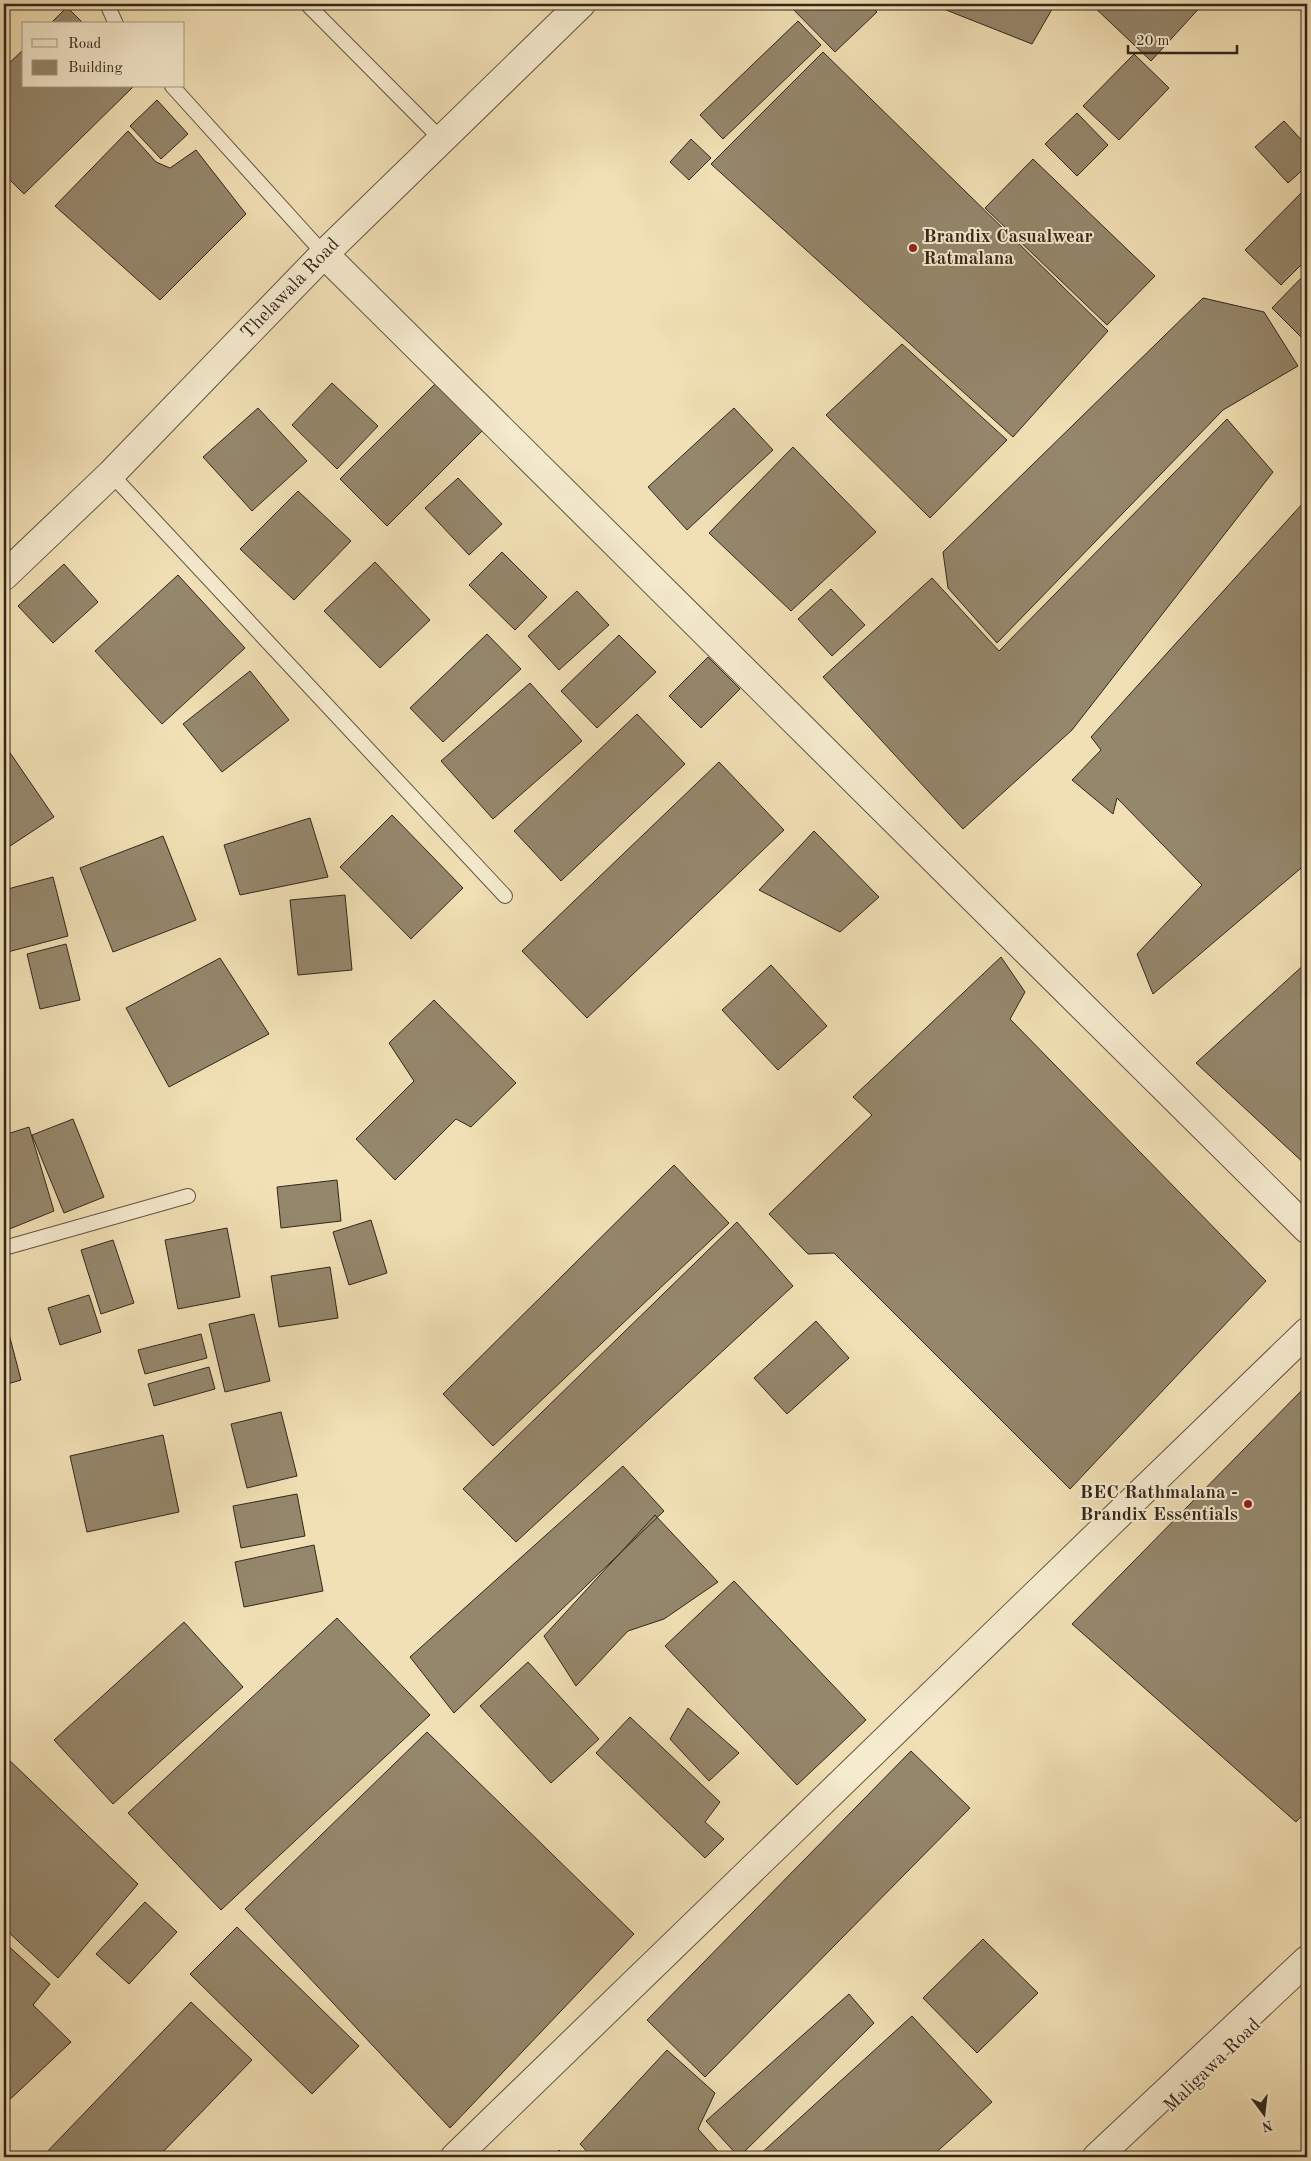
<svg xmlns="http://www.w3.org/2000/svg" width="1311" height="2161" font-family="'Old Standard TT',serif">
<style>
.building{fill:#95876c;stroke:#32261c}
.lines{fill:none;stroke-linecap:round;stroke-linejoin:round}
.lane-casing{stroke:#625442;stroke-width:16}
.street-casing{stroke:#625442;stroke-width:30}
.lane{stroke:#f6ebcf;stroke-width:14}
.street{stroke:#f6ebcf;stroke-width:28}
.poi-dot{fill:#8f2418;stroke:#f6ebcf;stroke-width:2}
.labels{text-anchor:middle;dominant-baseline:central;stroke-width:4;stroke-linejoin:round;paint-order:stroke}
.poi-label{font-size:19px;font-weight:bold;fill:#32261c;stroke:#f6ebcf;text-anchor:start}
.street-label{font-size:19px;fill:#32261c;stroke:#f6ebcf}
</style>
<rect width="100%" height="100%" fill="#f1e0b5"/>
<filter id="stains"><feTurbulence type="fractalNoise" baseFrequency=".004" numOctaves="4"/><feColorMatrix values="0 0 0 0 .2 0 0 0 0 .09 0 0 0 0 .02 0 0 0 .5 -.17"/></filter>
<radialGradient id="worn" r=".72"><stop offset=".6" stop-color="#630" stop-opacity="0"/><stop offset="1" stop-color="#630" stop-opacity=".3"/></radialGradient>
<path class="building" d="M 788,4 L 869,4 L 877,12 L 835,52 Z
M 931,4 L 1055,4 L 1032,44 Z
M 1091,4 L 1203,4 L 1151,61 Z
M 67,7 L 84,24 L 50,24 Z
M 798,21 L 821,45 L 723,139 L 700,115 Z
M 24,49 L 24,86 L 134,86 L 24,194 L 4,174 L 4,68 Z
M 823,52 L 1108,331 L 1013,437 L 711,164 Z
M 1134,54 L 1169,88 L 1119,140 L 1083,106 Z
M 157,100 L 188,134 L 161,159 L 130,126 Z
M 1077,113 L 1108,145 L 1077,176 L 1045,144 Z
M 1284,121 L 1307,146 L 1307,166 L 1288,183 L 1255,147 Z
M 128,131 L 156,162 L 170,168 L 196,150 L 246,214 L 160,300 L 55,206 Z
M 691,139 L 711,158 L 689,180 L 670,162 Z
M 1033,159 L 1155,276 L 1107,325 L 985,208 Z
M 1307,187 L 1307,259 L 1281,285 L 1245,250 Z
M 1307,272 L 1307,343 L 1272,308 Z
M 1203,298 L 1264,312 L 1298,366 L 1223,410 L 997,643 L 948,588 L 943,552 Z
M 902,344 L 1007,440 L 930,518 L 826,415 Z
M 332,383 L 378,426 L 337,469 L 292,425 Z
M 435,384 L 482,431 L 387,526 L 340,479 Z
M 258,408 L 307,461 L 252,511 L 203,457 Z
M 734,408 L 773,450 L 687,530 L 648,487 Z
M 1227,419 L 1273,472 L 1072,730 L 963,829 L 823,677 L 932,578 L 999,651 Z
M 793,447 L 876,532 L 791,611 L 709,533 Z
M 458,478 L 502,524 L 469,555 L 425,508 Z
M 298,491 L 351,541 L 294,600 L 240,549 Z
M 1304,502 L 1307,505 L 1307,863 L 1153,994 L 1137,954 L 1202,885 L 1117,798 L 1113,814 L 1072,780 L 1101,750 L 1091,737 Z
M 502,552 L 547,597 L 515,630 L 469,585 Z
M 375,562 L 430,620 L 380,668 L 324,611 Z
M 64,564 L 98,602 L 53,643 L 18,606 Z
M 178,575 L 245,648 L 162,724 L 95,651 Z
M 831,589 L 865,625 L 832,656 L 798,619 Z
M 577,591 L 609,625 L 559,670 L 528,636 Z
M 487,634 L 521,669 L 443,742 L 410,708 Z
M 619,635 L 656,672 L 597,728 L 561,691 Z
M 708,657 L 740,689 L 701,728 L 669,696 Z
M 250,671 L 289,720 L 222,772 L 183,724 Z
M 530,683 L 582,741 L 493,819 L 441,761 Z
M 637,714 L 685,764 L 561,881 L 514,831 Z
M 4,744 L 54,817 L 4,850 Z
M 719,762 L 784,830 L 587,1018 L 522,951 Z
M 392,815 L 463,888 L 411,939 L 340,867 Z
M 310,818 L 328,877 L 240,895 L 224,845 Z
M 814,831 L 879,897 L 840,932 L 759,890 Z
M 163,836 L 196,920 L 113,952 L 80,868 Z
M 53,877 L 68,936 L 4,953 L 4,890 Z
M 345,895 L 352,970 L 298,975 L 290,900 Z
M 66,944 L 80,1000 L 40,1009 L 27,954 Z
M 1001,957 L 1025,992 L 1010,1019 L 1266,1281 L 1070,1489 L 834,1253 L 808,1254 L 769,1214 L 872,1115 L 853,1097 Z
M 220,958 L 269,1034 L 169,1087 L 126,1008 Z
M 1307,962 L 1307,1166 L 1196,1063 Z
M 771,965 L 827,1026 L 778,1070 L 722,1010 Z
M 434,1000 L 516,1083 L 471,1127 L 456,1119 L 395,1180 L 356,1139 L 414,1081 L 389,1043 Z
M 73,1119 L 104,1197 L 64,1213 L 32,1135 Z
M 29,1127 L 54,1211 L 7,1230 L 4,1222 L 4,1135 Z
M 674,1165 L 729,1223 L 493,1446 L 443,1394 Z
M 337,1180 L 341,1221 L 281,1228 L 277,1187 Z
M 371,1220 L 387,1273 L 349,1285 L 333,1232 Z
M 737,1222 L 793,1286 L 516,1542 L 463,1489 Z
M 227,1228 L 240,1297 L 178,1309 L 165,1240 Z
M 113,1240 L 134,1303 L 101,1314 L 81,1250 Z
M 330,1267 L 338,1318 L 279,1327 L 271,1276 Z
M 89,1295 L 101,1332 L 60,1345 L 48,1308 Z
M 254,1314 L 270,1381 L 225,1392 L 209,1324 Z
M 816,1321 L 849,1358 L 787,1414 L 754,1378 Z
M 9,1334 L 21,1380 L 4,1385 L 4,1335 Z
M 201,1334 L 207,1358 L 145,1374 L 138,1350 Z
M 209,1367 L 215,1389 L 154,1406 L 148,1384 Z
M 1307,1385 L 1307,1810 L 1296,1822 L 1072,1624 Z
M 281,1412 L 297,1476 L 247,1488 L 231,1424 Z
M 163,1435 L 179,1512 L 87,1532 L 70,1456 Z
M 623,1466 L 664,1511 L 454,1713 L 410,1657 Z
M 297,1494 L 305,1536 L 241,1548 L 233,1506 Z
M 655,1515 L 718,1582 L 664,1619 L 628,1631 L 576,1686 L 544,1636 Z
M 314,1545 L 323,1591 L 244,1607 L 235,1562 Z
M 734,1581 L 866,1720 L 797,1785 L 665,1646 Z
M 337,1618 L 430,1715 L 221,1910 L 128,1813 Z
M 184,1622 L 243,1687 L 113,1804 L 54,1740 Z
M 528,1662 L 599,1739 L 551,1783 L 480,1706 Z
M 688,1708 L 739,1753 L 709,1781 L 670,1739 Z
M 630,1717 L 720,1802 L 705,1822 L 724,1839 L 705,1858 L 596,1753 Z
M 427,1732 L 634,1934 L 450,2128 L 245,1909 Z
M 911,1751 L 970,1808 L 705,2077 L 647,2020 Z
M 4,1755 L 138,1884 L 58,1978 L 4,1928 Z
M 145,1902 L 177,1932 L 129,1984 L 96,1954 Z
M 237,1927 L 359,2046 L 312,2094 L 190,1974 Z
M 983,1939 L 1038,1993 L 977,2053 L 923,1998 Z
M 4,1942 L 50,1984 L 33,2005 L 71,2042 L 4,2105 Z
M 849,1994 L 874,2023 L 739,2157 L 706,2121 Z
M 191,2002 L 252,2060 L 158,2157 L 42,2157 Z
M 912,2016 L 992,2102 L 931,2157 L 757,2157 Z
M 667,2050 L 715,2093 L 698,2129 L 723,2157 L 592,2157 L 580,2144 Z
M 559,2150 L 566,2157 L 552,2157 Z"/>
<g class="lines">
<defs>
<path id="lane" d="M 107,4 L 116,24
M 307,4 L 442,140
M 172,86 L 324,254
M 111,474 L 505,896
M 4,1248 L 188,1196"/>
<path id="street" d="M 324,254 L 1307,1229
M 4,576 L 111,474 L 324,254 L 581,4
M 455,2157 L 1307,1332
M 1097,2157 L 1307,1960"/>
</defs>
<use href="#lane" class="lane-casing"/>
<use href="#street" class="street-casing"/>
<use href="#lane" class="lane"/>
<use href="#street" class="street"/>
</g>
<g class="poi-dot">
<circle cx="913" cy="248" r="5"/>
<circle cx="1248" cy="1504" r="5"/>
</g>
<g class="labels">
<g class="poi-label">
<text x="923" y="237">Brandix Casualwear<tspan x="923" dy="22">Ratmalana</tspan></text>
<text x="1238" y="1493" text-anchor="end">BEC Rathmalana -<tspan x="1238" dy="22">Brandix Essentials</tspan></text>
</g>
<g class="street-label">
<text transform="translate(291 289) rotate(-46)">Thelawala Road</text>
<text transform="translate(1213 2066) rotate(-44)">Maligawa Road</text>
</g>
</g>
<rect width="1311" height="2161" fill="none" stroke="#f1e0b5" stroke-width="20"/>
<rect x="5" y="5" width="1301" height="2151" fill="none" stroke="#32261c" stroke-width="2.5"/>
<rect x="10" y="10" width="1291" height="2141" fill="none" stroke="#32261c"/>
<rect x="22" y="22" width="162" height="65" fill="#f6ebcf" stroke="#a89c87"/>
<rect x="32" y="39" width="25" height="8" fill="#f6ebcf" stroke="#a89c87"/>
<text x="68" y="48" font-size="15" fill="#32261c">Road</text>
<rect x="32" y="60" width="25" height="15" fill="#95876c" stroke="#a89c87"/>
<text x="68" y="72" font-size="15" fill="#32261c">Building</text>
<g transform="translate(1264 2114) rotate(165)" stroke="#f6ebcf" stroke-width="4" paint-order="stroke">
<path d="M0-4L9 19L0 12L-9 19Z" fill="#32261c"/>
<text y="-8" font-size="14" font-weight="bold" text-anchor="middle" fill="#32261c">N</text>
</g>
<path d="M1128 45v8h109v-8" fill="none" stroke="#32261c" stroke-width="2.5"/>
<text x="1136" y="45" font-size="15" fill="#32261c" stroke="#f6ebcf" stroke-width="4" paint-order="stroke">20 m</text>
<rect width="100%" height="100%" filter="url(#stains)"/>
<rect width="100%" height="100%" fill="url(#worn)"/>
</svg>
